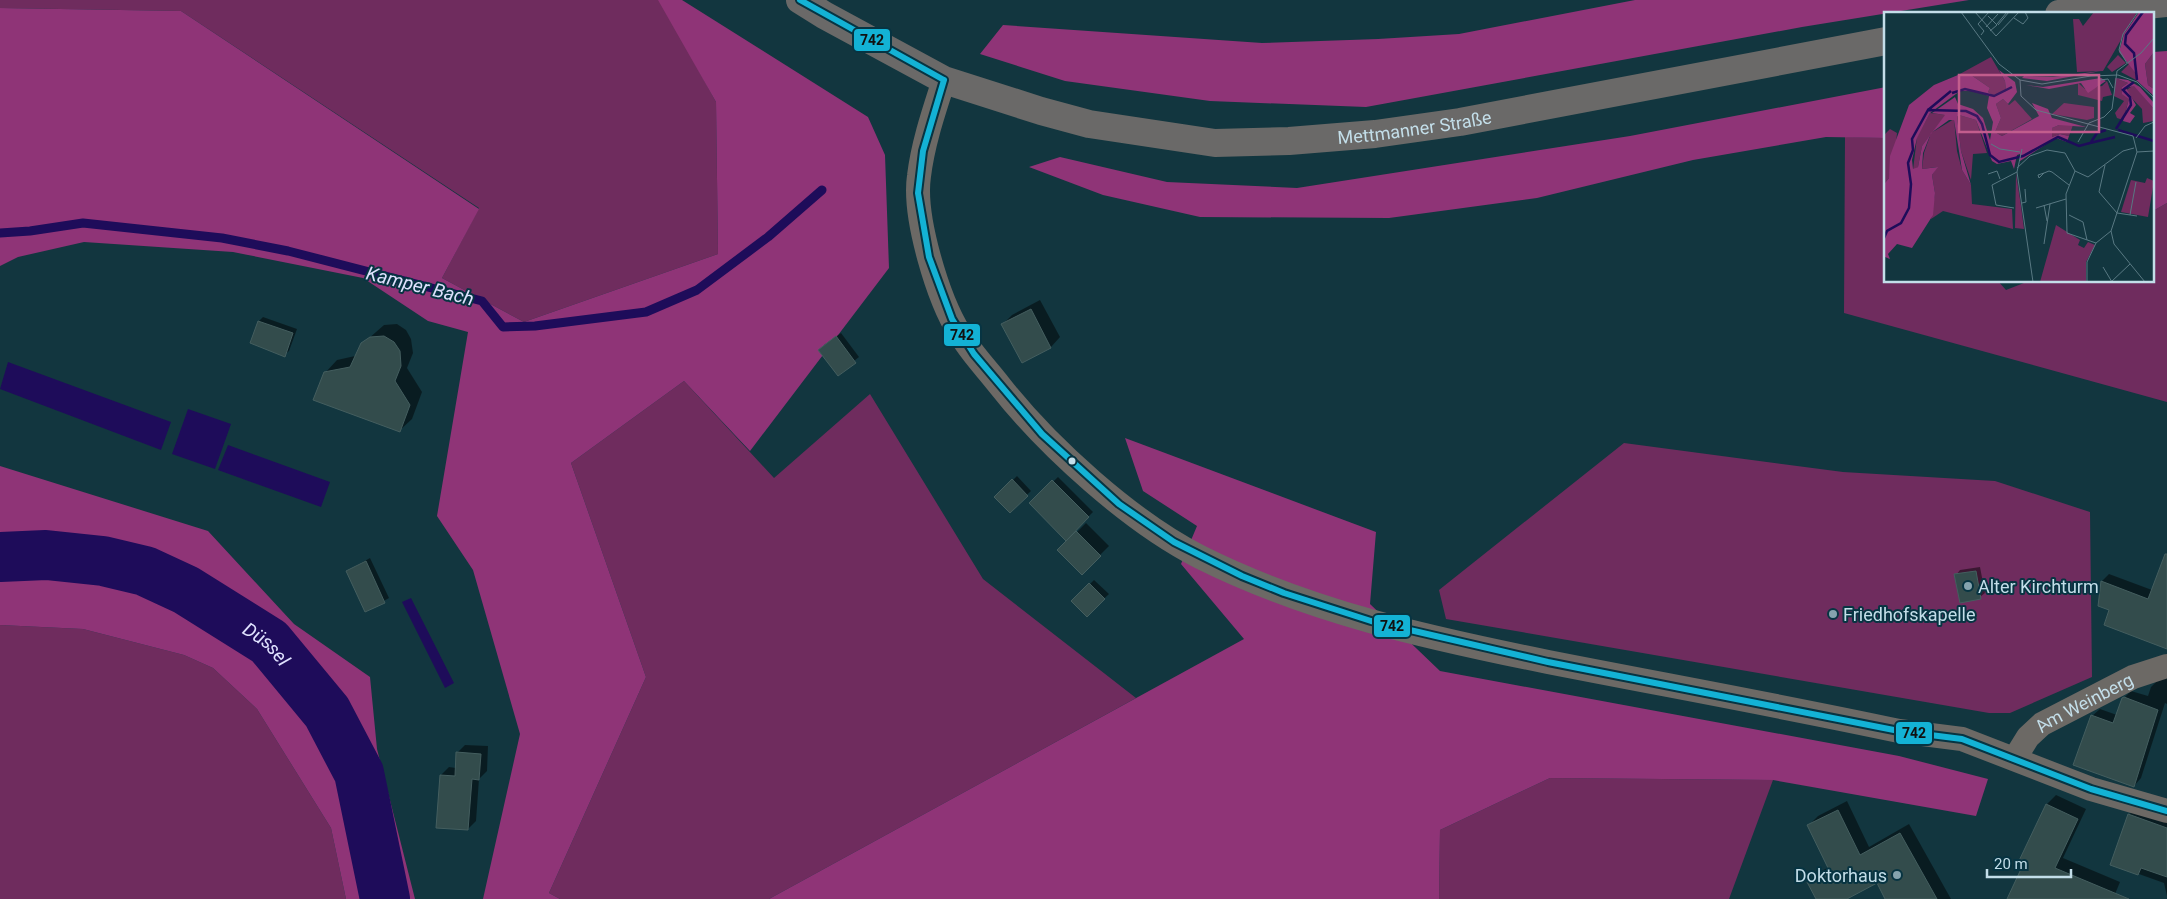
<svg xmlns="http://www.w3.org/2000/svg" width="2167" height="899" font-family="Roboto,sans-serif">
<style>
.green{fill:#6f2c5e}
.forest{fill:#8f3477}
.water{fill:#1e0c5a}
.shadow{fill:#0007}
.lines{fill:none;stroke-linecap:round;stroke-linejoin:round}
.stream{stroke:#1e0c5a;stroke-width:9}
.river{stroke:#1e0c5a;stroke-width:50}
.building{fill:#334c4c;stroke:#445e5f}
.street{stroke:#6c6965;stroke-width:24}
.secondary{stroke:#6a6968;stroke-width:28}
.bus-1-casing{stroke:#073442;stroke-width:10}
.bus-1{stroke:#13b2d5;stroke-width:6}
.bus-dot{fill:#c3dee9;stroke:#073442;stroke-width:2}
.poi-dot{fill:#85a3ae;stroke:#073442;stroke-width:2}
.labels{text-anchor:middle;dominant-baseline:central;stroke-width:4;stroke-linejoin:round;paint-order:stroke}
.street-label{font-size:18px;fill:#c3dee9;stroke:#073442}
.poi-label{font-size:18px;fill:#c3dee9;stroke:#073442;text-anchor:start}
.water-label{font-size:19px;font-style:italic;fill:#dfe1fe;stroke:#073442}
.inset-river{fill:none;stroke:#1e0c5a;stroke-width:2.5}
.inset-road{fill:none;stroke:#597983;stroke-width:1}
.view{fill:#c25d8d;fill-opacity:0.15;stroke:#c25d8d;stroke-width:2.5}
.inset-edge{fill:none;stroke:#c3dee9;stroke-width:2.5}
.line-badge{stroke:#073442;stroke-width:2}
.pale-badge-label{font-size:14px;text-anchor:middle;font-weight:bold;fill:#111}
</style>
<rect width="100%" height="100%" fill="#12363f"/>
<path class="green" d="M 0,0 L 660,0 L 716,102 L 718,254 L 524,322 L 442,278 L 479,208 L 181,11 L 0,8 Z
M 1845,137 L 1886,138 L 1886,281 L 1998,281 L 2006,290 L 2029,281 L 2153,281 L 2153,211 L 2167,203 L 2167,402 L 1844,313 Z
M 684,381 L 774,478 L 870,394 L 983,579 L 1136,698 L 769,899 L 560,899 L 549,893 L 646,677 L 571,463 Z
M 1624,443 L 1843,472 L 1995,481 L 2090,512 L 2092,677 L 2010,713 L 1989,713 L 1446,619 L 1439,590 Z
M 0,625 L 83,629 L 184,655 L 213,668 L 257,709 L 331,828 L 346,899 L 0,899 Z
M 1550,778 L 1773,780 L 1729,899 L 1439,899 L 1440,830 Z"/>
<path class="forest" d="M 658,0 L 682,0 L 868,117 L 885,155 L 889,268 L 750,451 L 684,381 L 571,463 L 646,677 L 549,893 L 560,899 L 483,899 L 520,734 L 473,570 L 437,516 L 468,332 L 428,321 L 363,278 L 233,252 L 84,242 L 18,257 L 0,266 L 0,8 L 181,11 L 479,209 L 442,278 L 524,322 L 718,254 L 716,102 Z
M 1635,0 L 1969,0 L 1802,27 L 1366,107 L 1210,101 L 1065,81 L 980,54 L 1003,25 L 1262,43 L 1378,39 L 1459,34 Z
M 2167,51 L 2167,203 L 2153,211 L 2153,52 Z
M 1886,87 L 1886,138 L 1826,137 L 1693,160 L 1537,198 L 1389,218 L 1200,217 L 1103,195 L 1029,167 L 1060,157 L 1167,182 L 1297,188 L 1630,136 Z
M 1125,438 L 1376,532 L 1370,604 L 1440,671 L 1899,756 L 1988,779 L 1976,816 L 1773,780 L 1550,778 L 1440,830 L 1439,899 L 769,899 L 1244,639 L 1181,564 L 1197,526 L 1143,491 Z
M 0,466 L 208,531 L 294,624 L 370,677 L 377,749 L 415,899 L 346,899 L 331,828 L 257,709 L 213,668 L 184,655 L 83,629 L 0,625 Z"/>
<path class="water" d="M 8,362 L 171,422 L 161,450 L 0,389 Z
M 188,409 L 231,424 L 215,469 L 172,454 Z
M 228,445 L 330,482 L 321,507 L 218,470 Z
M 411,598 L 454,683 L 445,688 L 402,602 Z"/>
<path class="shadow" d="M 1040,300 L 1060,337 L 1051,347 L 1022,361 L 1003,324 L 1012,315 Z
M 263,317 L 297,329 L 289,351 L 284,355 L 251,342 L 259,321 Z
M 397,324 L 406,330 L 411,339 L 413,353 L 407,368 L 422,392 L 412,419 L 399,431 L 325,373 L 337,360 L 355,356 L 360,346 L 384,325 Z
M 841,333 L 859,357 L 838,374 L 824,345 Z
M 1017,476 L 1031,491 L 1010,511 L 996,497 Z
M 1058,477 L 1093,512 L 1068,537 L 1070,539 L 1086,523 L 1109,546 L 1082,573 L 1068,540 L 1031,503 Z
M 370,558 L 389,598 L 366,611 L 347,571 Z
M 1980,567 L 1985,593 L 1980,597 L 1956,575 L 1960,570 Z
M 2109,574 L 2152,590 L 2167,574 L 2167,642 L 2111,610 L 2102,581 Z
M 1094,580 L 1109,594 L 1087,615 L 1073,601 Z
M 2167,676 L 2167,704 L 2165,703 L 2141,778 L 2134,786 L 2092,716 L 2100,709 L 2117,715 L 2123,699 L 2131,691 L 2148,696 L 2151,687 L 2160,678 Z
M 465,745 L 488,746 L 487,771 L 479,779 L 476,821 L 468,829 L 441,775 L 449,767 L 456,768 L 457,753 Z
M 2056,795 L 2086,809 L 2063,858 L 2120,882 L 2113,899 L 2009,899 L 2023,869 L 2017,866 L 2047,804 Z
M 1847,801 L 1869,847 L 1909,824 L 1951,899 L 1887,899 L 1877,882 L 1845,899 L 1818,899 L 1809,882 L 1818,873 L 1829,867 L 1809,825 L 1818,816 Z
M 2137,806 L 2167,817 L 2167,896 L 2164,883 L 2111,864 L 2129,815 Z"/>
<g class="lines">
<path class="stream" d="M 0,233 L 30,231 L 83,223 L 222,238 L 288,251 L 482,301 L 503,327 L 535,326 L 646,312 L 697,290 L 768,237 L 822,190"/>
<path class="river" id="s1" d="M 0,557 L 46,555 L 103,561 L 145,571 L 186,590 L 269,642 L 327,712 L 359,773 L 385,899"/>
</g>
<path class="building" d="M 1031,309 L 1051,348 L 1022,363 L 1001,324 Z
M 258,321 L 293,333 L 285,357 L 250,343 Z
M 384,336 L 394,342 L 400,351 L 401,366 L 395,381 L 410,405 L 400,432 L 313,400 L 324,372 L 350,367 L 361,343 L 370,337 Z
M 836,336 L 856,363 L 838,376 L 818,350 Z
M 1012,479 L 1028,496 L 1010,513 L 994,497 Z
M 1052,480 L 1089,517 L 1066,541 L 1029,503 Z
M 1076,531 L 1101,556 L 1082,575 L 1057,550 Z
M 2165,554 L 2167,554 L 2167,649 L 2104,625 L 2109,610 L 2098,606 L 2101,581 L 2148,599 Z
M 366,561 L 385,603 L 365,612 L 346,571 Z
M 1976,571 L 1981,599 L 1960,603 L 1954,574 Z
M 1089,583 L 1105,599 L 1087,617 L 1071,601 Z
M 2124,697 L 2158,710 L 2134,787 L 2073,765 L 2091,715 L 2113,723 L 2122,698 Z
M 456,752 L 481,754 L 479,780 L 472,779 L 468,830 L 436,828 L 440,775 L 455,776 Z
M 2046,804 L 2078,819 L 2055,868 L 2129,899 L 2007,899 L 2021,869 L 2016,867 Z
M 1838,810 L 1860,855 L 1900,833 L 1937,899 L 1885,899 L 1877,883 L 1847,899 L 1816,899 L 1807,882 L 1829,870 L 1807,825 Z
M 2128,814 L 2167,828 L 2167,877 L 2141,868 L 2138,875 L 2110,865 Z"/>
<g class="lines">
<g class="street">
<path d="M 944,80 C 934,111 923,143 919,176 C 913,217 938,299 960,334 C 971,353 987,369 1000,386 C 1048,447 1131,522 1200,557 C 1310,612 1429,638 1548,662 C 1665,685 1782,706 1899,731 L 1962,739 L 2091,789 L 2167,811"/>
<path id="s2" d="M 2015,758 L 2028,737 L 2042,724 L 2133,677 L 2167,666"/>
</g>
<g class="secondary">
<path id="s3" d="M 800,0 L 824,15 L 944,80 L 1041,111 L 1089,124 L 1215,143 L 1289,141 L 1375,134 L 1460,122 L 1886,41"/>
<path d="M 2059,14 L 2167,3"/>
</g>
<defs>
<path id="bus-1" d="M 800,0 L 944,80
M 944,80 L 923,151 L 918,193 L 929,257 L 952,319 L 974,354 L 1042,434 L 1119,504 L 1174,542 L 1242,576 L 1284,593 L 1371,621 L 1548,662 L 1899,731 L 1962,739 L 2091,789 L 2167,811"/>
</defs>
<use href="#bus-1" class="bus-1-casing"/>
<use href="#bus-1" class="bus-1"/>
</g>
<circle class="bus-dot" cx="1072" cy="461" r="4.5"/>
<g class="poi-dot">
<circle cx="1968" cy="586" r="5"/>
<circle cx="1833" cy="614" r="5"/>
<circle cx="1897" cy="875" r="5"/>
</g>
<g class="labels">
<g class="street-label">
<text stroke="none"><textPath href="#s3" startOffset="644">Mettmanner Straße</textPath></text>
<text stroke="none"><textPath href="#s2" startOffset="91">Am Weinberg</textPath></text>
</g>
<g class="poi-label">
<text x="1978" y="586">Alter Kirchturm</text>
<text x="1843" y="614">Friedhofskapelle</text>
<text x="1887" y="875" text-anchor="end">Doktorhaus</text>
</g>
<g class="water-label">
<text transform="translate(420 286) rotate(14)">Kamper Bach</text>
<text stroke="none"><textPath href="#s1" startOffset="289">Düssel</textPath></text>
</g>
</g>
<g transform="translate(1884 12)">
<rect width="270" height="270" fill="#12363f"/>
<path d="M 210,0 L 253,0 L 219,59 L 193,60 L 189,7 L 195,7 L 199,14 ZM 270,40 L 270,77 L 264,73 L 261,52 ZM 234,43 L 242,51 L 228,60 L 223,55 ZM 107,45 L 121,69 L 122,79 L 109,83 L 104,80 L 106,76 L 87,63 L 74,63 ZM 246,51 L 254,64 L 252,68 L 237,60 ZM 231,66 L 244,71 L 238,75 L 245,87 L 239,108 L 233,106 L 231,101 L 240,89 L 230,84 ZM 223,69 L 228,83 L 219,85 L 218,89 L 194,83 L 194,71 L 201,77 L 218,74 ZM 250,73 L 270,97 L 270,109 L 259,111 L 258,97 L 241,79 ZM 119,87 L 125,93 L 131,88 L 148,107 L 118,124 L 111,120 L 117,106 L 112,92 ZM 180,91 L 210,95 L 210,106 L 203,108 L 168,102 ZM 46,101 L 62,103 L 38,134 L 34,155 L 29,158 L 33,125 ZM 75,103 L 92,108 L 103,141 L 89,142 L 87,168 L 77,139 L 73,105 ZM 70,107 L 73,139 L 78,158 L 87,173 L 88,192 L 128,197 L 129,217 L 59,199 L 47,207 L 51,181 L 48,163 L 53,155 L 38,157 L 40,141 L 47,121 ZM 175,113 L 189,113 L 185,124 L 176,122 L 168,125 L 168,116 ZM 6,117 L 13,121 L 12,131 L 5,166 L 0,172 L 0,123 ZM 132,161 L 137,194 L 140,217 L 131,216 ZM 263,166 L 270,169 L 264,205 L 237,200 L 247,168 L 261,171 ZM 172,213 L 196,228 L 194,233 L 200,236 L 204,230 L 211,233 L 202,250 L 202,270 L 156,270 Z" fill="#6f2c5e"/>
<path d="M 255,0 L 270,0 L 270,40 L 261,52 L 264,73 L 270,77 L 270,84 L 252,68 L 254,64 L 235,40 L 240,22 ZM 115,58 L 131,70 L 133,80 L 124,92 L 119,87 L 112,92 L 117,106 L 111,120 L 118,124 L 155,104 L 148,91 L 164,97 L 168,106 L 202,115 L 175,113 L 168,116 L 168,125 L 176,122 L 185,124 L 183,130 L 172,126 L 136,149 L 136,142 L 133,143 L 130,157 L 127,149 L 113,152 L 108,149 L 92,108 L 75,103 L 73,105 L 77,139 L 87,173 L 78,158 L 70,108 L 65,108 L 47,121 L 39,141 L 38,157 L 54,155 L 48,163 L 51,181 L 49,203 L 28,236 L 13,232 L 4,242 L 6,247 L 1,245 L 0,172 L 5,166 L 6,144 L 25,93 L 50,73 L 74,63 L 87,63 L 106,76 L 104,80 L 109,83 L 122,79 L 121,69 ZM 76,79 L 90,79 L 105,84 L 103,96 L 109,110 L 106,128 L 99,106 L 89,97 L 74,92 L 71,85 L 48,101 L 61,103 L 38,134 L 34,155 L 29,157 L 28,148 L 33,126 L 46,101 ZM 217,59 L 163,69 L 138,66 L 140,64 L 169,65 ZM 217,66 L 222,69 L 204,81 L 197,71 L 165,77 L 142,73 L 159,75 ZM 231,66 L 244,68 L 256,75 L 270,91 L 270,97 L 250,74 L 242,76 L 252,93 L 246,101 L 251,104 L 246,111 L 239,109 L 245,87 L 238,82 L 238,75 L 244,71 Z" fill="#8f3477" fill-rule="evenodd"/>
<path class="inset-river" d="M 253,68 L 250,41 L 241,32 L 242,23 L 259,0M 68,81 L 81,77 L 110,84 L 128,75M 44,98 L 67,79M 232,117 L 247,93 L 246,85 L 239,78 L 250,70M 234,118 L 270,129M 207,130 L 213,121 L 222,118M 206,131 L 231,125M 0,226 L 3,219 L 17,211 L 25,196 L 27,172 L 24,151 L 29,138 L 28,127 L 44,98 L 82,99 L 93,104 L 98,112 L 106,143 L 115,150 L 139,144 L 174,125 L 195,134 L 206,131"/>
<path class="inset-road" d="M 77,0 L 115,52 L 136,68 L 158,72 L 207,64 L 234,63 L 253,70 L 270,86M 91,0 L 112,24 L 135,0M 104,4 L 113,13 L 106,19M 130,6 L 139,12 L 144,6 L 141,0M 113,12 L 123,0M 114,13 L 125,0M 102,15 L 114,2M 97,23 L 100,19 L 94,12 L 105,0M 243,51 L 235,38 L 239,22 L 254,0M 136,68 L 137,84 L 152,98 L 249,124 L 253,140 L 270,139M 216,68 L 224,67 L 229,76M 220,105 L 228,97 L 233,59 L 257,41 L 270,26M 205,111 L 220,105M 252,126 L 261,114 L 270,110M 194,130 L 205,111M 107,132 L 116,137 L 136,140M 138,137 L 133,160 L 149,270M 253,140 L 227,219 L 230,232 L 261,270M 221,153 L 215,180 L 233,201M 133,156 L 146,144 L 163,138 L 181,141 L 191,159 L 204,165 L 239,139 L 250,136M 191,159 L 182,182 L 183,221 L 212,231M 160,161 L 155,166 L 154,163 L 160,161 L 165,159 L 168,160 L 185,173M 104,162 L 113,159 L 116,167M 138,191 L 142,190 L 141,177M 160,193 L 163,209M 130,196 L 112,193 L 108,173 L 133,160M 152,196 L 182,187M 233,201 L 253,204M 185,203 L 199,210 L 203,228M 246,203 L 252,170M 160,232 L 166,192M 219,255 L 228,270M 203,270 L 203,250 L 212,231 L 227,219M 227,270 L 246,252"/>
<path class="view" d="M 75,63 L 215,63 L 215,120 L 75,120 Z"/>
<rect width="270" height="270" class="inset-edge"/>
</g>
<g class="line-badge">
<rect x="853" y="28" width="38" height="24" rx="5" fill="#13b2d5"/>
<rect x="943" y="323" width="38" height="24" rx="5" fill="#13b2d5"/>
<rect x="1373" y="614" width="38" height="24" rx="5" fill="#13b2d5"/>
<rect x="1895" y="721" width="38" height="24" rx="5" fill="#13b2d5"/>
</g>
<g class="pale-badge-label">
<text x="872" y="45">742</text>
<text x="962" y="340">742</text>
<text x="1392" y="631">742</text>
<text x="1914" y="738">742</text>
</g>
<path d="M1987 869v8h84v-8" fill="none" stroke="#c3dee9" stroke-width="2.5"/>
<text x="1994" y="869" font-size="15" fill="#c3dee9" stroke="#073442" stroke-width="4" paint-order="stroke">20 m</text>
</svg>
